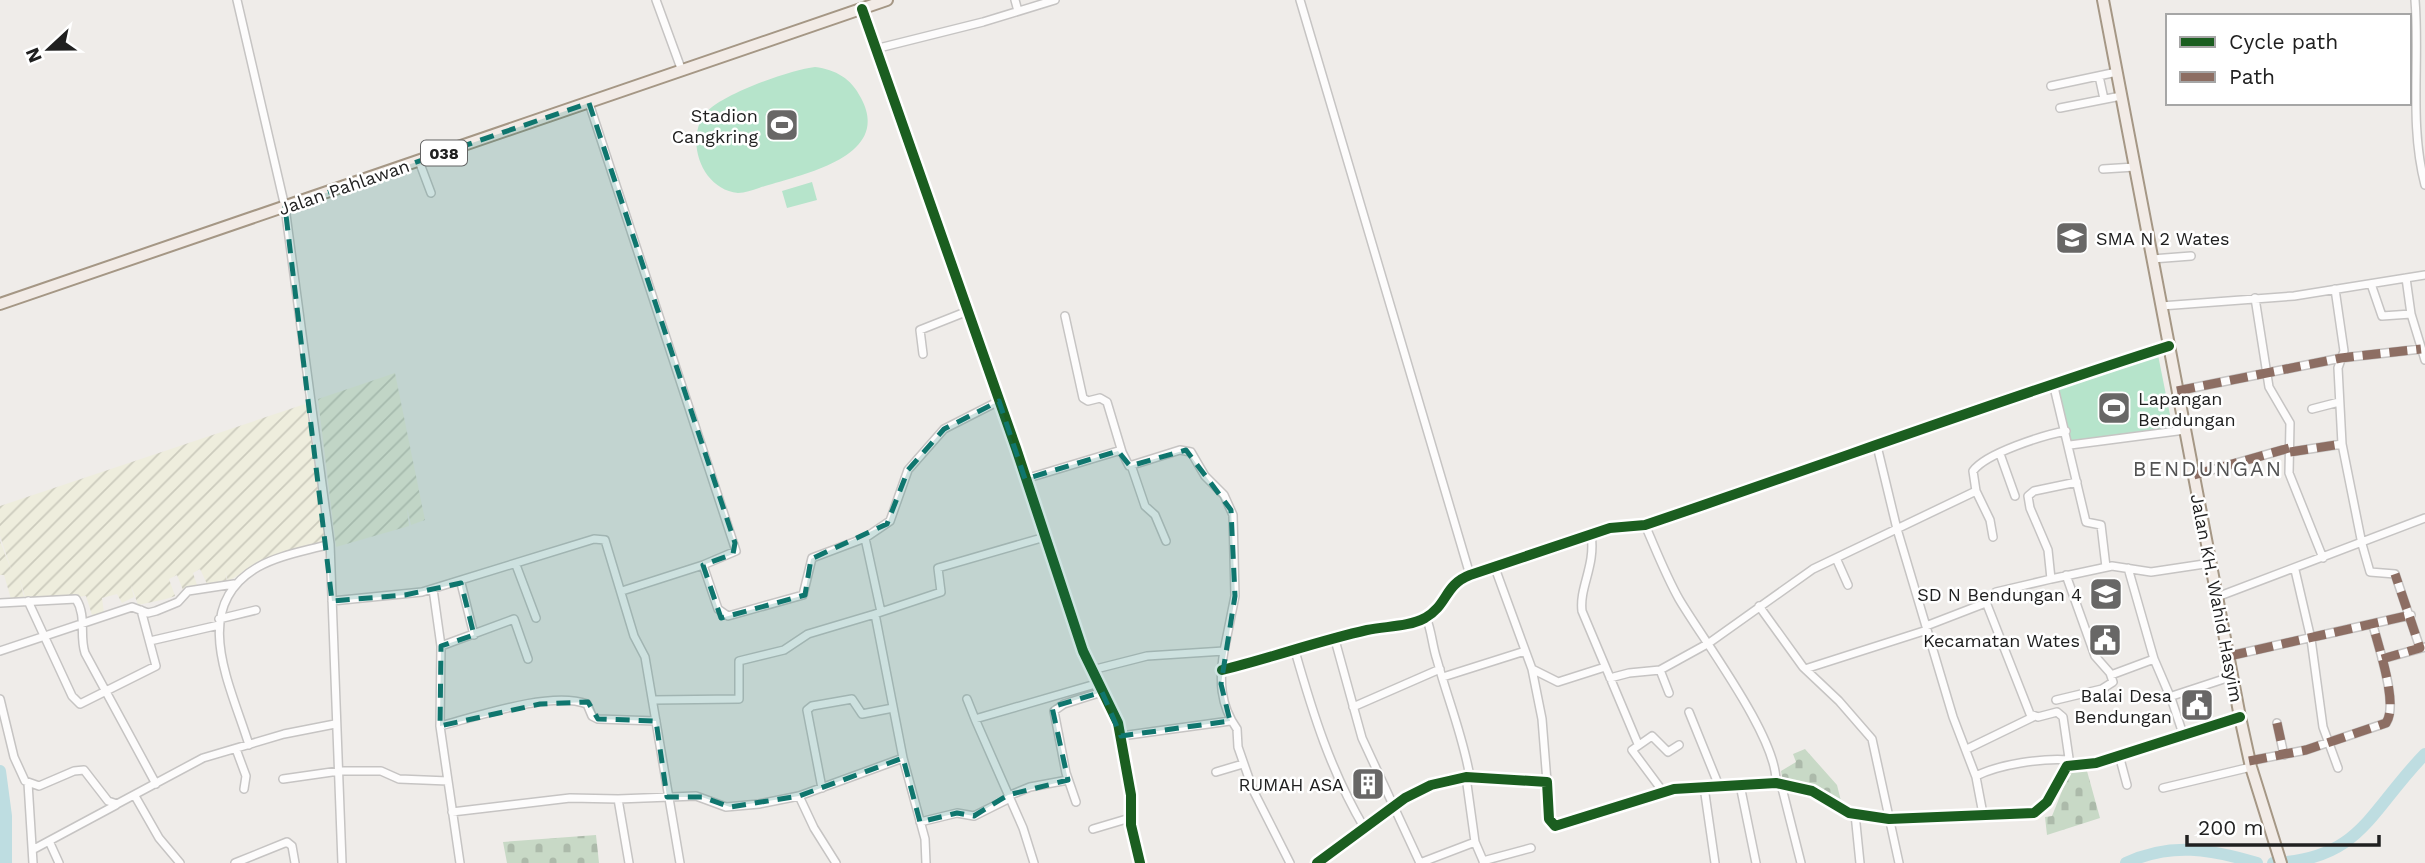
<svg xmlns="http://www.w3.org/2000/svg" width="2425" height="863" font-family="'Work Sans',sans-serif">
<style>
.farmland{fill:url(#farmland-furrows)}
.cemetery{fill:url(#cemetery-stones)}
.pitch{fill:#b6e4cb}
.lines{fill:none;stroke-linecap:round;stroke-linejoin:round}
.river{stroke:#bedde1;stroke-width:12}
.street-casing{stroke:#c6c4c3;stroke-width:10}
.primary-casing{stroke:#a59785;stroke-width:14}
.street{stroke:#fdfcfc;stroke-width:7}
.primary{stroke:#f2ebe6;stroke-width:10}
.quiet{stroke:#8d6e63;stroke-width:9;stroke-dasharray:18 9;stroke-linecap:butt}
.cycleway-casing{stroke:#fff;stroke-width:15}
.cycleway{stroke:#1b5e20;stroke-width:10}
.marked{fill:#0f766e;fill-opacity:0.2;stroke:#0f766e;stroke-width:5;stroke-dasharray:14 9;stroke-linejoin:round}
.labels{text-anchor:middle;dominant-baseline:central;stroke-width:5;stroke-linejoin:round;paint-order:stroke}
.shield{fill:#fff;stroke:#636363;stroke-width:2}
.shield-label{font-size:16px;font-weight:bold;fill:#202020}
.poi-label{font-size:18px;fill:#202020;stroke:#fff;text-anchor:end}
.street-label{font-size:18px;fill:#202020;stroke:#fff}
.quarter-label{font-size:21px;letter-spacing:2px;fill:#535353;stroke:#fff}
</style>
<defs>
<pattern id="farmland-furrows" width="10" height="10" patternUnits="userSpaceOnUse" patternTransform="scale(1.75)"><rect width="10" height="10" fill="#eeeddd"/><path d="M-1 1l2-2M0 10L10 0M9 11l2-2" fill="none" stroke="#cccbbd"/></pattern>
<pattern id="cemetery-stones" width="16" height="16" patternUnits="userSpaceOnUse" patternTransform="scale(1.75)"><rect width="16" height="16" fill="#c8d9c6"/><path d="M2 7V4a2 2 0 0 1 4 0v3zM10 15v-3a2 2 0 0 1 4 0v3z" fill="#acbaaa"/></pattern>
</defs>
<rect width="100%" height="100%" fill="#efece9"/>
<path class="farmland" d="M 395,373 L 425,520 L 411,525 L 407,508 L 409,526 L 336,547 L 318,399 Z
M 311,402 L 329,543 L 277,555 L 228,581 L 225,571 L 227,581 L 212,584 L 207,584 L 200,569 L 193,573 L 198,588 L 183,590 L 177,575 L 169,579 L 175,596 L 166,599 L 138,605 L 131,585 L 134,597 L 122,603 L 117,594 L 102,598 L 104,613 L 92,615 L 86,596 L 35,601 L 25,597 L 19,576 L 24,597 L 11,599 L 4,575 L 0,575 L 0,541 L 12,572 L 0,536 L 0,506 Z"/>
<path class="cemetery" d="M 1805,749 L 1837,785 L 1841,801 L 1816,788 L 1783,782 L 1781,771 L 1796,762 L 1793,754 Z
M 2070,771 L 2087,771 L 2100,818 L 2047,835 L 2045,817 L 2052,816 Z
M 596,835 L 599,863 L 507,863 L 503,842 Z"/>
<path class="pitch" d="M 815,67 C 836,70 851,78 861,98 C 894,159 796,175 759,188 C 752,190 745,193 738,193 C 703,190 685,143 704,115 C 718,95 790,70 815,67 Z
M 812,182 L 817,200 L 787,208 L 782,191 Z
M 2158,355 L 2173,430 L 2069,443 L 2053,387 Z"/>
<g class="lines">
<path class="river" d="M 0,771 L 6,816 L 6,863
M 2126,863 C 2171,842 2211,849 2257,863
M 2273,863 C 2361,860 2370,810 2425,754"/>
<defs>
<path id="street" d="M 237,0 L 285,207 L 330,544 L 342,863
M 656,0 L 682,71
M 1015,0 L 1018,11
M 1300,0 L 1470,575
M 2415,0 C 2420,62 2409,124 2425,185
M 862,9 L 1016,448 L 1083,651 L 1118,723 L 1131,795 L 1131,825 L 1140,863
M 875,49 L 983,22 L 1055,0
M 2099,76 L 2104,99
M 2051,86 L 2117,72
M 589,103 L 736,551 L 703,565 L 622,591
M 2060,108 L 2121,96
M 419,161 L 431,193
M 2103,169 L 2135,167
M 2152,259 L 2191,256
M 2406,278 L 2411,314 L 2425,360
M 2371,284 L 2382,316 L 2411,314
M 2335,289 L 2344,351 L 2338,368 L 2342,444 L 2362,544 L 2370,572 L 2395,574 L 2420,648
M 2255,298 L 2269,387 L 2290,423 L 2289,473 L 2323,558
M 2161,306 L 2294,296 L 2425,275
M 1065,316 L 1083,398 L 1088,401 L 1100,398 L 1107,402 L 1122,452
M 923,354 L 920,330 L 968,311
M 2053,383 L 2086,522 L 2101,525 L 2106,567
M 2177,391 L 2341,358 L 2421,349
M 2312,409 L 2339,402
M 2070,445 L 2185,430
M 1877,446 L 1897,529 L 1953,717 L 1976,777 L 1983,814
M 2290,452 L 2342,444
M 2000,454 L 2015,496
M 1131,465 L 1145,506 L 1155,515 L 1166,541
M 2194,475 L 2289,448
M 1025,479 L 1118,451 L 1122,452 L 1129,466 L 1180,450 L 1191,452 L 1205,476 L 1224,495 L 1233,515 L 1235,596 L 1224,651
M 1976,491 L 1990,520 L 1993,537
M 1645,525 C 1656,550 1666,576 1679,599 C 1703,640 1778,738 1776,783
M 1591,534 C 1596,566 1579,587 1582,611 L 1638,744
M 1836,558 L 1848,585
M 516,565 L 536,618
M 703,565 L 718,609 L 728,616 L 803,595 L 812,558 L 865,538
M 1495,568 L 1532,669 L 1542,719 L 1547,782
M 2295,570 L 2311,639 L 2323,727 L 2338,768
M 2051,579 L 2048,550 L 2030,508 L 2028,496 L 2034,491 L 2077,482
M 461,583 L 474,635
M 433,589 L 441,646
M 2217,597 L 2425,518
M 28,601 L 72,696 L 80,704 L 156,666 L 141,610
M 332,601 L 422,592 L 594,539 L 605,540 L 634,636 L 645,657 L 680,863
M 1986,602 L 2030,714 L 2038,717 L 2057,712 L 2063,717 L 2070,765
M 0,603 L 76,599 C 87,616 79,635 85,653 L 156,784
M 1759,606 L 1803,667 L 1839,701 L 1872,739 L 1899,863
M 881,612 L 941,592 L 938,568 L 1045,537
M 875,614 L 881,612 L 865,538 L 890,521 L 908,470 L 944,429 L 999,401
M 1426,617 C 1432,632 1432,645 1437,660 C 1448,700 1463,736 1470,777
M 219,619 L 256,610
M 1926,626 L 1983,604 L 1996,592 L 2051,579 L 2112,566 L 2151,572 L 2211,563
M 1335,640 L 1362,738 L 1420,863
M 150,641 L 219,625
M 0,651 L 132,607 L 148,613 L 156,611 L 178,602 L 188,591 L 234,584
M 1295,651 C 1313,714 1331,772 1365,829
M 2229,656 L 2411,615
M 2154,659 L 2172,701 L 2183,734
M 2382,659 L 2425,647
M 1532,669 L 1558,682 L 1605,667
M 1805,669 L 1927,630
M 1092,670 L 1147,656 L 1224,651 C 1219,680 1220,705 1237,729 L 1238,747 L 1253,790 L 1290,863
M 1222,670 C 1271,658 1318,641 1367,630 C 1386,626 1408,627 1425,618 C 1448,605 1444,585 1470,575 L 1610,528 L 1645,525 C 1820,466 1993,402 2169,346
M 1660,670 L 1669,693
M 2111,675 L 2154,659 L 2128,568
M 1443,677 L 1525,651
M 1610,678 L 1629,673 L 1660,670 L 1709,643 L 1813,569 L 1976,491 L 1973,471 C 1986,453 2044,435 2066,431
M 2169,697 L 2233,676
M 0,699 L 14,757 L 25,781 L 39,786 L 74,771 L 84,770 L 108,801 L 117,804 L 203,758 L 284,734 L 335,724
M 967,699 L 975,719 L 1099,683
M 653,700 L 739,699 L 739,661 L 784,650 L 808,634 L 875,614 L 903,758 L 925,839 L 926,863
M 2056,700 L 2102,689 L 2113,682 L 2110,673 L 2095,656 L 2066,575
M 1353,707 L 1440,669
M 1689,712 L 1719,786
M 975,719 L 1023,828 L 1034,863
M 2277,723 L 2284,755
M 440,726 C 478,716 550,691 587,704 L 592,716 L 598,719 L 656,721
M 1121,736 L 1230,721
M 249,745 C 231,686 188,607 258,567 C 279,555 306,551 330,544
M 236,749 L 246,776 L 244,789
M 1967,749 L 2033,717
M 2119,755 L 2127,785
M 2249,761 L 2306,750 L 2386,723 C 2399,705 2378,646 2373,625
M 1216,772 L 1243,764
M 1976,776 C 2000,764 2042,758 2069,760
M 1466,777 L 1475,842 L 1484,863
M 283,779 L 339,771 L 381,771 L 399,779 L 448,781
M 28,783 L 33,863
M 1781,784 L 1801,863
M 1740,785 L 1756,863
M 1704,787 L 1715,863
M 822,788 L 807,710 L 812,706 L 852,699 L 862,714 L 893,708
M 2163,788 L 2251,767
M 1664,793 L 1632,750 L 1652,736 L 1668,752 L 1679,745
M 135,796 L 159,838 L 180,863
M 799,796 L 814,828 L 836,863
M 1008,796 L 1030,787 L 1068,780
M 618,799 L 696,796 L 726,807 L 759,804 L 799,796 L 903,758
M 1076,802 L 1066,773 L 1054,711 L 1064,704 L 1102,692
M 452,812 L 570,798 L 618,799 L 629,863
M 1855,814 L 1860,863
M 920,822 L 957,813 L 974,816 L 1010,798
M 1093,829 L 1130,818
M 49,841 L 59,863
M 34,849 L 116,805
M 1483,861 L 1531,848
M 235,863 L 287,842 L 292,846 L 295,863
M 460,863 L 440,726 L 441,646 L 514,619 L 528,659
M 1317,863 L 1405,798 L 1431,785 L 1466,777 L 1547,782 L 1549,819 L 1555,826 L 1674,789 L 1776,783 L 1812,791 L 1849,813 L 1889,819 L 2034,813 L 2047,802 L 2067,766 L 2096,763 L 2240,717
M 1420,863 L 1475,842"/>
<path id="primary" d="M 2103,0 L 2240,717 L 2251,767 L 2281,863
M 0,304 L 887,0"/>
</defs>
<use href="#street" class="street-casing"/>
<use href="#primary" class="primary-casing"/>
<use href="#street" class="street"/>
<use href="#primary" class="primary"/>
<path class="quiet" d="M 2177,391 L 2341,358 L 2421,349
M 2290,452 L 2342,444
M 2194,475 L 2289,448
M 2229,656 L 2411,615
M 2382,659 L 2420,648 L 2395,574
M 2277,723 L 2284,755
M 2249,761 L 2306,750 L 2386,723 C 2399,705 2378,646 2373,625"/>
<defs>
<path id="cycleway" d="M 862,9 L 1016,448 L 1083,651 L 1118,723 L 1131,795 L 1131,825 L 1140,863
M 1222,670 C 1271,658 1318,641 1367,630 C 1386,626 1408,627 1425,618 C 1448,605 1444,585 1470,575 L 1610,528 L 1645,525 C 1820,466 1993,402 2169,346
M 1317,863 L 1405,798 L 1431,785 L 1466,777 L 1547,782 L 1549,819 L 1555,826 L 1674,789 L 1776,783 L 1812,791 L 1849,813 L 1889,819 L 2034,813 L 2047,802 L 2067,766 L 2096,763 L 2240,717"/>
</defs>
<use href="#cycleway" class="cycleway-casing"/>
<use href="#cycleway" class="cycleway"/>
</g>
<path class="marked" d="M 589,103 L 735,543 L 733,554 L 703,565 L 721,618 L 805,595 L 811,559 L 887,524 L 908,470 L 944,429 L 999,401 L 1025,479 L 1118,451 L 1130,466 L 1186,450 L 1231,510 L 1235,596 L 1221,684 L 1230,721 L 1121,736 L 1102,692 L 1052,707 L 1068,780 L 1008,795 L 974,816 L 957,813 L 920,822 L 903,758 L 799,796 L 730,807 L 702,797 L 667,797 L 656,721 L 598,719 L 588,702 L 540,704 L 440,726 L 441,646 L 474,635 L 461,583 L 405,595 L 332,601 L 285,207 Z"/>
<defs>
<symbol id="stadium-square" viewBox="-11 -11 22 22"><rect x="-9" y="-9" width="18" height="18" rx="4" fill="#686766" stroke="#fff"/><path d="M0-5a6.5 5 0 1 0 0 10a6.5 5 0 1 0 0-10ZM-3.5-1.8h7v3.6h-7Z" fill="#fff"/></symbol>
<symbol id="school-square" viewBox="-11 -11 22 22"><rect x="-9" y="-9" width="18" height="18" rx="4" fill="#686766" stroke="#fff"/><path d="M0-5L7-2L0 1L-7-2ZM-4 1L0 2.5L4 1V4Q0 6-4 4Z" fill="#fff"/></symbol>
<symbol id="civic-square" viewBox="-11 -11 22 22"><rect x="-9" y="-9" width="18" height="18" rx="4" fill="#686766" stroke="#fff"/><path d="M-.6-6.5H3V-4.5H.6V-3L4-1V1h2V6H-6V1h2V-1L-.6-3ZM-1.2 2.5V6h2.4V2.5Z" fill="#fff"/></symbol>
<symbol id="building-square" viewBox="-11 -11 22 22"><rect x="-9" y="-9" width="18" height="18" rx="4" fill="#686766" stroke="#fff"/><path d="M-4-6H4V6H1V3H-1V6H-4ZM-2.5-4.3h1.7v1.8h-1.7ZM.8-4.3h1.7v1.8H.8ZM-2.5-1h1.7V.8h-1.7ZM.8-1h1.7V.8H.8Z" fill="#fff"/></symbol>
</defs>
<g fill-rule="evenodd">
<use href="#stadium-square" x="763" y="106" width="38" height="38"/>
<use href="#school-square" x="2053" y="219" width="38" height="38"/>
<use href="#stadium-square" x="2095" y="389" width="38" height="38"/>
<use href="#school-square" x="2087" y="575" width="38" height="38"/>
<use href="#civic-square" x="2086" y="621" width="38" height="38"/>
<use href="#civic-square" x="2178" y="686" width="38" height="38"/>
<use href="#building-square" x="1349" y="765" width="38" height="38"/>
</g>
<g class="labels">
<rect class="shield" x="421" y="140.5" width="46" height="25" rx="5"/>
<g class="shield-label">
<text x="444" y="153">038</text>
</g>
<g class="poi-label">
<text x="758" y="115">Stadion<tspan x="758" dy="21">Cangkring</tspan></text>
<text x="2096" y="238" text-anchor="start">SMA N 2 Wates</text>
<text x="2138" y="398" text-anchor="start">Lapangan<tspan x="2138" dy="21">Bendungan</tspan></text>
<text x="2082" y="594">SD N Bendungan 4</text>
<text x="2080" y="640">Kecamatan Wates</text>
<text x="2172" y="695">Balai Desa<tspan x="2172" dy="21">Bendungan</tspan></text>
<text x="1344" y="784">RUMAH ASA</text>
</g>
<g class="street-label">
<text transform="translate(344 187) rotate(-19)">Jalan Pahlawan</text>
<text transform="translate(2217 598) rotate(79)">Jalan KH. Wahid Hasyim</text>
</g>
<g class="quarter-label">
<text x="2208" y="468">BENDUNGAN</text>
</g>
</g>
<rect x="2166" y="14" width="245" height="91" fill="#ffffff" stroke="#a6a6a6" stroke-width="2"/>
<rect x="2180" y="37" width="35" height="10" fill="#1b5e20" stroke="#a6a6a6" stroke-width="2"/>
<text x="2229" y="49" font-size="21" fill="#202020">Cycle path</text>
<rect x="2180" y="72" width="35" height="10" fill="#8d6e63" stroke="#a6a6a6" stroke-width="2"/>
<text x="2229" y="84" font-size="21" fill="#202020">Path</text>
<g transform="translate(49 49) rotate(248)" stroke="#ffffff" stroke-width="5" paint-order="stroke">
<path d="M0-5L12 26L0 18L-12 26Z" fill="#202020"/>
<text y="-10" font-size="19" font-weight="bold" text-anchor="middle" fill="#202020">N</text>
</g>
<path d="M2187 835v10h192v-10" fill="none" stroke="#202020" stroke-width="3.5"/>
<text x="2198" y="835" font-size="21" fill="#202020" stroke="#ffffff" stroke-width="5" paint-order="stroke">200 m</text>
</svg>
